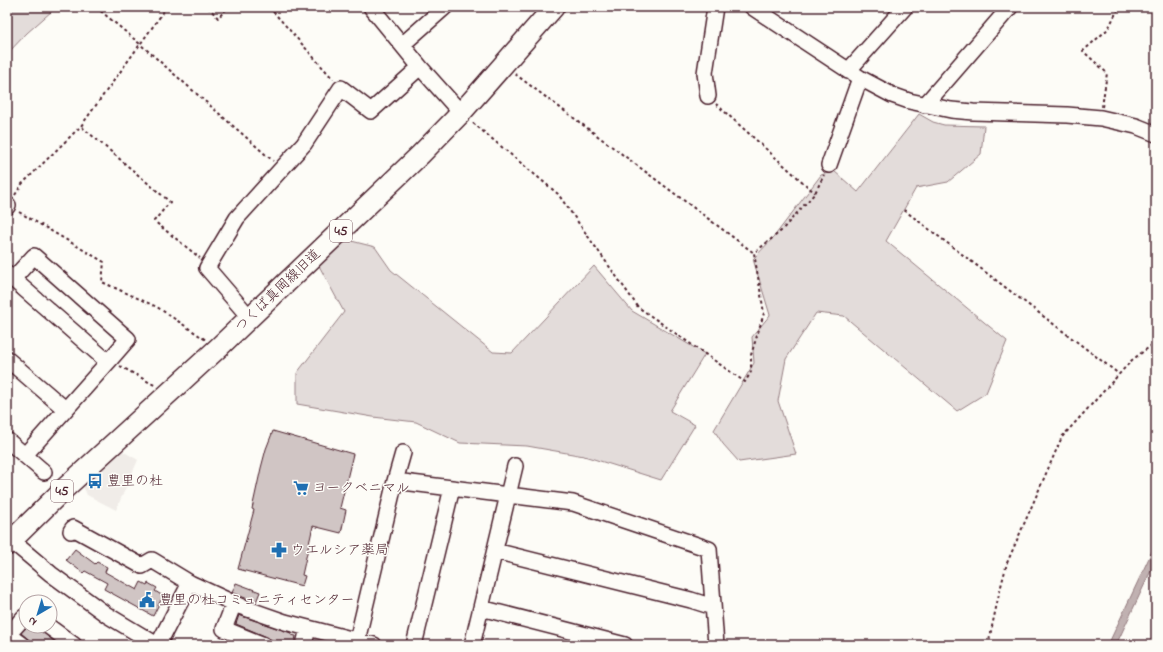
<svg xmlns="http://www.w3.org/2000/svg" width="1163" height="652" font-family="'Indie Flower','Klee One',sans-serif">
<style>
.built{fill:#f0ece8}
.green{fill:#e3dcda;stroke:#967e82}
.water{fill:#c0b1b1;stroke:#91777b}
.building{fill:#d0c5c4;stroke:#4a1f2b}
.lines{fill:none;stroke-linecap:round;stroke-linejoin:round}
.minor-casing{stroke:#4a1f2b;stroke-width:18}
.major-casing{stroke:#4a1f2b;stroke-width:23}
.path{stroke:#4a1f2b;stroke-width:2;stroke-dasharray:3 3;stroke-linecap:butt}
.minor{stroke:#fdfcf7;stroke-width:15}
.major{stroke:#fdfcf7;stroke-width:20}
.labels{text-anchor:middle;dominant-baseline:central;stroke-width:3;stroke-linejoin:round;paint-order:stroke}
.shield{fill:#fdfcf7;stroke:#806168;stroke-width:1}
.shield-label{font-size:13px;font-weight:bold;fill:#4a1f2b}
.street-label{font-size:14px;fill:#4a1f2b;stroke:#fdfcf7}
.poi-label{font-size:14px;fill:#4a1f2b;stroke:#fdfcf7;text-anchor:start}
</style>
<rect width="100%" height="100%" fill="#fdfcf7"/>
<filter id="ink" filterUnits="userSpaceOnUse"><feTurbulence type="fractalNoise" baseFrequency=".025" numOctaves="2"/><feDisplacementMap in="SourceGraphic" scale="8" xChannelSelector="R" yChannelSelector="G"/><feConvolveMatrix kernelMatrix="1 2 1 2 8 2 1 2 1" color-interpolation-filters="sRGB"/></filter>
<g filter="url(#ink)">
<path class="built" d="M 121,450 L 138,460 L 116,510 L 87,495 L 83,486 Z"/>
<path class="green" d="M 7,7 L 54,7 L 52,11 L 27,33 L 7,54 Z
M 919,114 L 933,122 L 944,125 L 984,126 L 981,154 L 948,182 L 916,188 L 886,241 L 1007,341 L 986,393 L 957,411 L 844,316 L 816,313 L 786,359 L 778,401 L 796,454 L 739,462 L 723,444 L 714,430 L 754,363 L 752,337 L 770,315 L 753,259 L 773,238 L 821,175 L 834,171 L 858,192 Z
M 324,234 L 375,247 L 391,270 L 493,352 L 512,353 L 594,266 L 632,311 L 705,354 L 670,411 L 695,425 L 661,480 L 584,456 L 527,446 L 460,443 L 416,422 L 373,417 L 297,404 L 297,373 L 344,312 L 311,251 Z"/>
<path class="water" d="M 1156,543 L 1156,560 L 1116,645 L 1108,645 Z"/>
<path class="building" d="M 273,431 L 353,454 L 340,508 L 346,510 L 341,533 L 313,526 L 302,575 L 305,576 L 302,586 L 238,569 L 254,510 L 252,509 L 261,468 L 266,449 Z
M 75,549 L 95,564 L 97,562 L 107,567 L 105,572 L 137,590 L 141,582 L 147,585 L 148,583 L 157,588 L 155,591 L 163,596 L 153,616 L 104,589 L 107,583 L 85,571 L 83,573 L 66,560 Z
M 236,583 L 260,592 L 256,602 L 232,593 Z
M 239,615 L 291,633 L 291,635 L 296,636 L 294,645 L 284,645 L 276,643 L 267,637 L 236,624 Z
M 28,626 L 35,626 L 59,645 L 35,645 L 21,633 Z"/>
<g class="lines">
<defs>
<path id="minor" d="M 371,7 L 420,67 L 461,113
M 752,7 L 860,78 L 892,95 L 909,101 L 951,110 L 973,112 L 1067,115 L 1101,118 L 1136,126 L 1156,134
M 402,45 L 445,7
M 848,71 L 905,7
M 708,96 L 705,73 L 715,7
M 925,105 L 1010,7
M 829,165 L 860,78
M 7,207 L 8,205
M 7,274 L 108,362 L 25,455
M 13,279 L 34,256 L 128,339 L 108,362
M 250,318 L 207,268 L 237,218 L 304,144 L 341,88 L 371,111 L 420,67
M 7,359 L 65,409
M 7,440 L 44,472
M 395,481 L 403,453
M 71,531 L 73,528 L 142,566 L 152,560 L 190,583
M 7,537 L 51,574 L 107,615 L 157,645
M 495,551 L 691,600 L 713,607
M 234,603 L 224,629 L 264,645
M 481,608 L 625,645
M 48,626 L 74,645
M 7,634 L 22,645
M 8,635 L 24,617 L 26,617
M 158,645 L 190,583 L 242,607 L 285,622 L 374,645
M 304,645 L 308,628
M 356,645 L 395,481 L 573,503 L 709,549 L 716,645
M 414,645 L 452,488
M 472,645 L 515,466"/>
<path id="major" d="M 7,545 L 64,489 L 218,348 L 420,155 L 461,113 L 554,7"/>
</defs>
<use href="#minor" class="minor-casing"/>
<use href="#major" class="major-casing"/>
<path class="path" d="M 96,7 L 140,44 L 273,161
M 208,7 L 218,18 L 228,7
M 269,7 L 333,79
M 515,74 L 754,253
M 716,104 L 815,193
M 1102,107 L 1107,73 L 1083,51 L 1108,29 L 1119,7
M 473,123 L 558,194 L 638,307 L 745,382 L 751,372 L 751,355 L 764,313 L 754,253 L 781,231 L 815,193 L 824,175
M 82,127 L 170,202 L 154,221 L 200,258
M 15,195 L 22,184 L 81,126 L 167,7
M 904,210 L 1119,374
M 19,212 L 104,262 L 102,282 L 157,307 L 206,340
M 120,366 L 156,386
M 988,645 L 999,594 L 1007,563 L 1062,437 L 1132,360 L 1156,342"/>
<use href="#minor" class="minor"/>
<use href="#major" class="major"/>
</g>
</g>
<defs>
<symbol id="bus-bare" viewBox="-9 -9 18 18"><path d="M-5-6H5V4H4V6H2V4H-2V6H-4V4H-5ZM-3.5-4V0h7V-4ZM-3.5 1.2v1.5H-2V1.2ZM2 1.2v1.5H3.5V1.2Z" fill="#1f6fb2" stroke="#fdfcf7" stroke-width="2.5" paint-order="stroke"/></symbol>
<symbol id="supermarket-bare" viewBox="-9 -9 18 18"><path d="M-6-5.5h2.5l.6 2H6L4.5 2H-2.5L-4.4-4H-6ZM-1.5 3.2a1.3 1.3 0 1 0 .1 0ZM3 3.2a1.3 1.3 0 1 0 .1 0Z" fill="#1f6fb2" stroke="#fdfcf7" stroke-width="2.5" paint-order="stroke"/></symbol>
<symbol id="pharmacy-bare" viewBox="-9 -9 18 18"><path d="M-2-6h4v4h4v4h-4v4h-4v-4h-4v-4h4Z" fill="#1f6fb2" stroke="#fdfcf7" stroke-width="2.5" paint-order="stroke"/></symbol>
<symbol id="civic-bare" viewBox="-9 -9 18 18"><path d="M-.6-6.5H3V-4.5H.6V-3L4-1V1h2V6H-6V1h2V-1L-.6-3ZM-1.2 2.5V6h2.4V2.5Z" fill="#1f6fb2" stroke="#fdfcf7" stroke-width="2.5" paint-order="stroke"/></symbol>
</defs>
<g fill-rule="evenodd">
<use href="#bus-bare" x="84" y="470" width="22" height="22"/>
<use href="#supermarket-bare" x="290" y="477" width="22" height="22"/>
<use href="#pharmacy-bare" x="268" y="539" width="22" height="22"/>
<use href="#civic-bare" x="136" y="589" width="22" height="22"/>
</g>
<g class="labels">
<g class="shield">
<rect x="330" y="220" width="22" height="22" rx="3"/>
<rect x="51" y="480" width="22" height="22" rx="3"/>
</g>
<g class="shield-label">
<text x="341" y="231">45</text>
<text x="62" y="491">45</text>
</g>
<g class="street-label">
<text transform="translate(278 291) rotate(-44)">つくば真岡線旧道</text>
</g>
<g class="poi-label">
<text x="107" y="481">豊里の杜</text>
<text x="313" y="488">ヨークベニマル</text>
<text x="291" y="550">ウエルシア薬局</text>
<text x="159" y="600">豊里の杜コミュニティセンター</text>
</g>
</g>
<rect width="1163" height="652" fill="none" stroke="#fdfcf7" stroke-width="24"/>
<rect x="12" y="12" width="1139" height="628" fill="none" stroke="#4a1f2b" stroke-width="1.5" filter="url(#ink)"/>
<g transform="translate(38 614) rotate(218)"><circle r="19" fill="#fdfcf7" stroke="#b5a4a5"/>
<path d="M0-3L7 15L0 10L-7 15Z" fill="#1f6fb2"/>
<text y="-6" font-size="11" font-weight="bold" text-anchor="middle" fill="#4a1f2b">N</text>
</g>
</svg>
